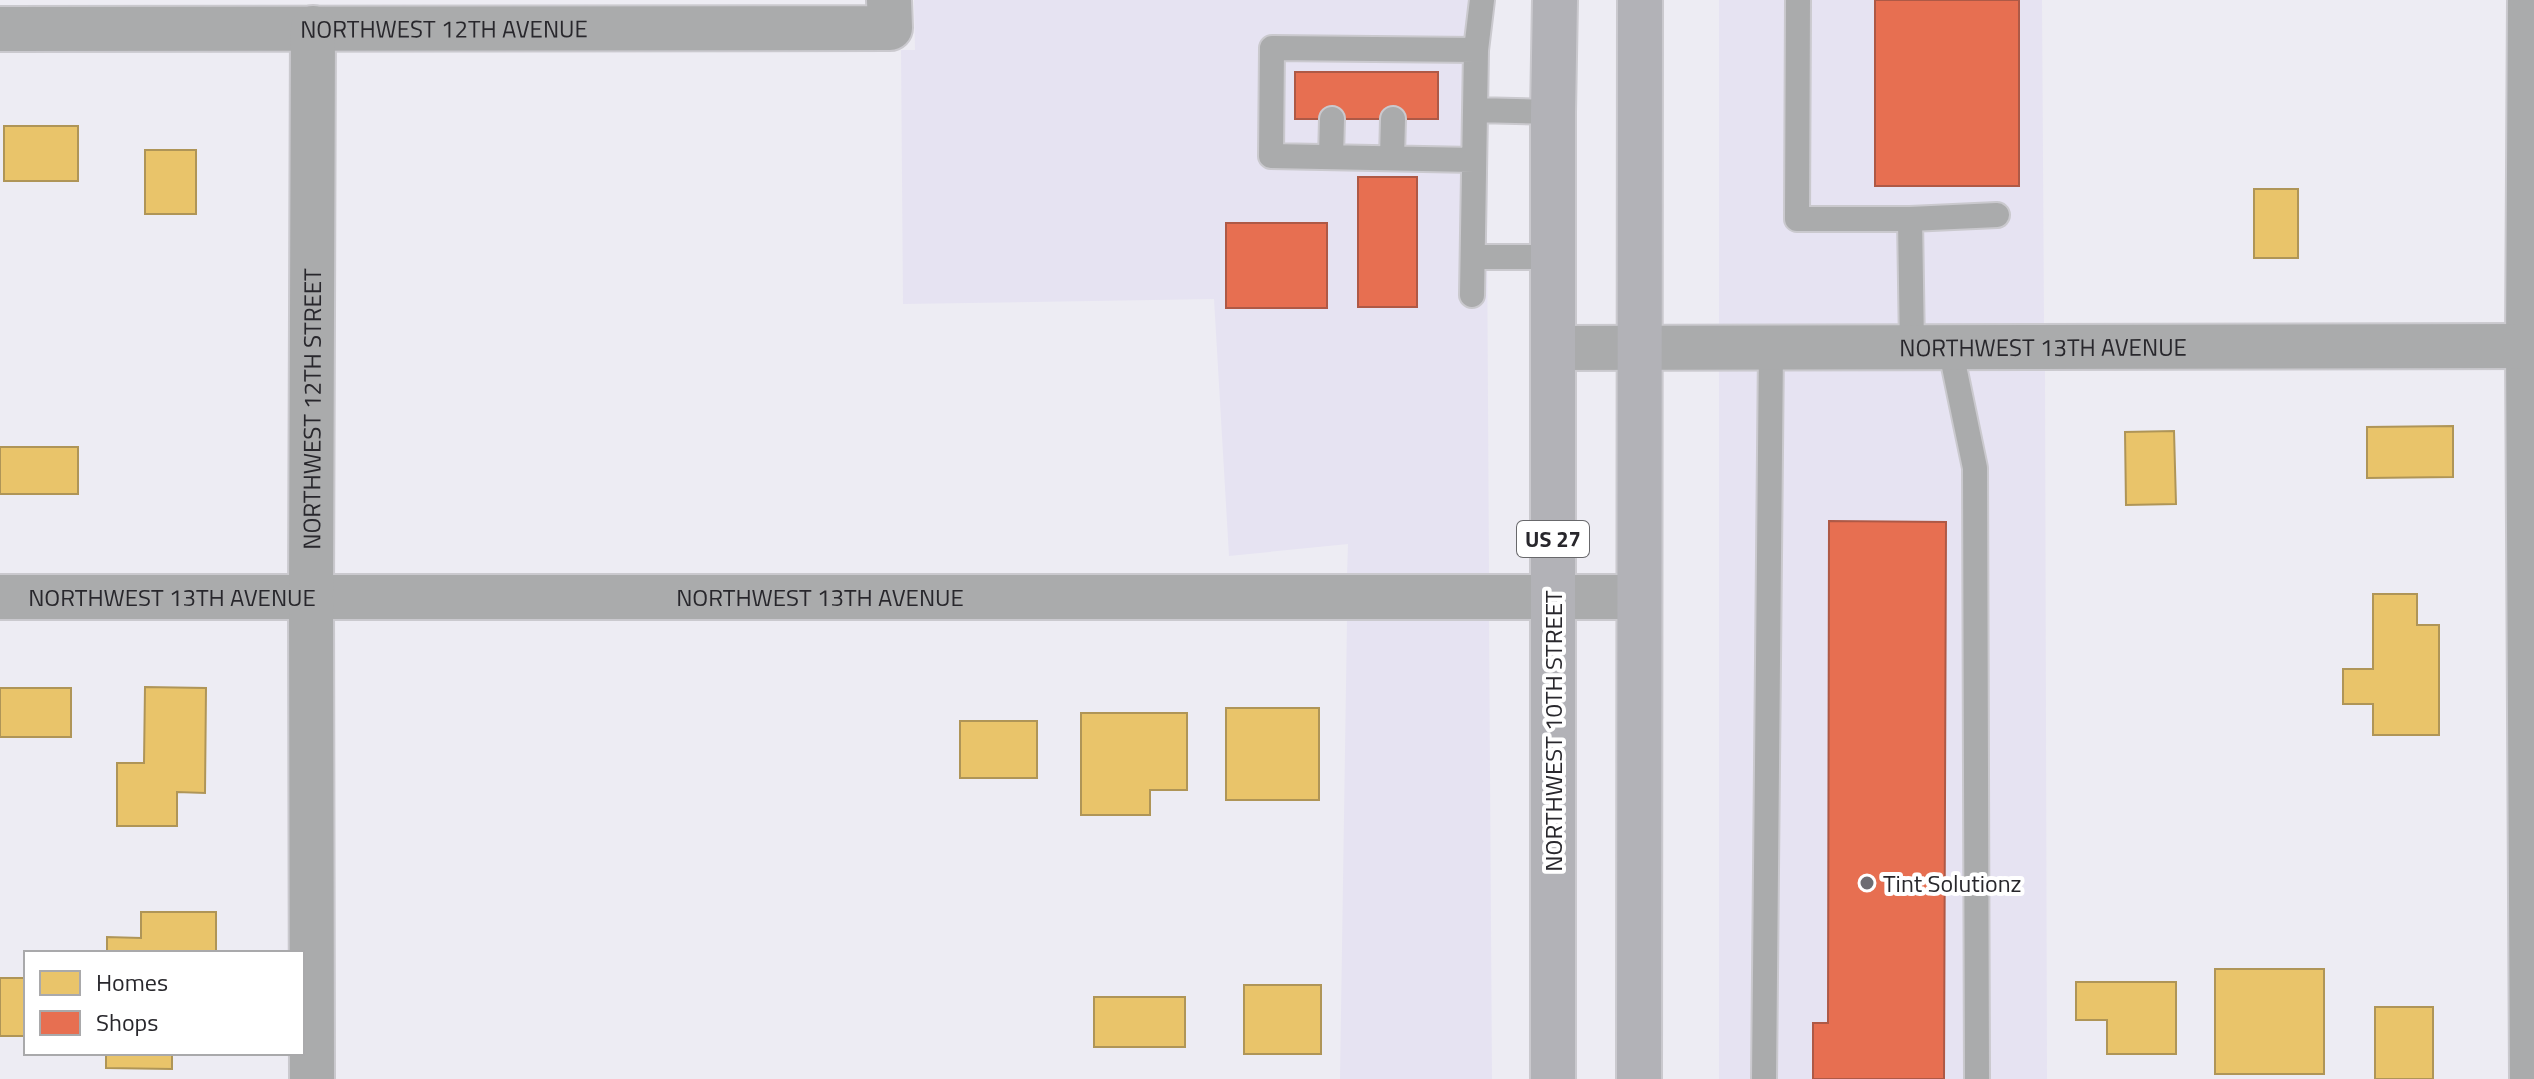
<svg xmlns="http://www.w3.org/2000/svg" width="2534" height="1079" font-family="'Titillium Web',sans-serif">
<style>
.built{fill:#e6e3f2}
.homes{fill:#e9c46a;stroke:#af9557;stroke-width:2}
.shops{fill:#e76f51;stroke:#ae5946;stroke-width:2}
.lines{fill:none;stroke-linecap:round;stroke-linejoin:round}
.lane-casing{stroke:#cac9ce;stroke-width:28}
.street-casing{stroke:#cac9ce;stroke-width:48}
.highway-casing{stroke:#cac9ce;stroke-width:48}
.lane{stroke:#aaabac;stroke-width:24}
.street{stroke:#aaabac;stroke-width:44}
.highway{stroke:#b2b2b7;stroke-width:44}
.poi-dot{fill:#6d6c72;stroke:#fff;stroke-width:3}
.labels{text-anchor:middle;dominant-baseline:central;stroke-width:8;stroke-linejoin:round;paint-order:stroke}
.shield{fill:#fff;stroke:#68686b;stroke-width:2}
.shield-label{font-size:22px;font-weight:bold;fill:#28272c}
.street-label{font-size:24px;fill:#28272c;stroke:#fff}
.poi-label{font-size:24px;fill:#28272c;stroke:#fff;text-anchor:start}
</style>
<rect width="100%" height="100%" fill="#edecf3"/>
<path class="built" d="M 914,0 L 1490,0 L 1487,228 L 1489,576 L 1347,576 L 1348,544 L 1229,556 L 1214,299 L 903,304 L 901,50 L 915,50 Z
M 1719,0 L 2042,0 L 2044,324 L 1719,325 Z
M 2045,368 L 2047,1079 L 1719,1079 L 1719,370 Z
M 1347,620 L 1489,620 L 1492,1079 L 1340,1079 Z"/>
<path class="homes" d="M 4,126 L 78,126 L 78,181 L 4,181 Z
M 145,150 L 196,150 L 196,214 L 145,214 Z
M 2254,189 L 2298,189 L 2298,258 L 2254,258 Z
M 2453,426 L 2453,477 L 2367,478 L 2367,427 Z
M 2174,431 L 2176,504 L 2126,505 L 2125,432 Z
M 0,447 L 78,447 L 78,494 L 0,494 Z
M 2373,594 L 2417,594 L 2417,625 L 2439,625 L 2439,735 L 2373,735 L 2373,704 L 2343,704 L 2343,669 L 2373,669 Z
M 145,687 L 206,688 L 205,793 L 177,792 L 177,826 L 117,826 L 117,763 L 144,763 Z
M 0,688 L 71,688 L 71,737 L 0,737 Z
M 1226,708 L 1319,708 L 1319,800 L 1226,800 Z
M 1081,713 L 1187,713 L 1187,790 L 1150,790 L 1150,815 L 1081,815 Z
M 960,721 L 1037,721 L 1037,778 L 960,778 Z
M 141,912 L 216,912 L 216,953 L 107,953 L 107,937 L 141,938 Z
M 2215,969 L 2324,969 L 2324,1074 L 2215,1074 Z
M 0,978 L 26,978 L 26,1036 L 0,1036 Z
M 2076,982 L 2176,982 L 2176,1054 L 2107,1054 L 2107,1020 L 2076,1020 Z
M 1244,985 L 1321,985 L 1321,1054 L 1244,1054 Z
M 1094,997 L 1185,997 L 1185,1047 L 1094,1047 Z
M 2375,1007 L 2433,1007 L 2433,1079 L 2375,1079 Z
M 106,1053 L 172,1053 L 172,1069 L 106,1068 Z"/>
<path class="shops" d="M 1875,0 L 2019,0 L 2019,186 L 1875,186 Z
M 1295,72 L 1438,72 L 1438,119 L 1295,119 Z
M 1358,177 L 1417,177 L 1417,307 L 1358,307 Z
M 1226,223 L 1327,223 L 1327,308 L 1226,308 Z
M 1829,521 L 1946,522 L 1944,1079 L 1813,1079 L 1813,1023 L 1828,1023 Z"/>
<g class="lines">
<defs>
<path id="lane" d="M 1798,0 L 1797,219 L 1910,219 L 1912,347
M 1475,110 L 1553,112
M 1331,157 L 1332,119
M 1392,158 L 1393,119
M 1474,160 L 1271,156 L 1272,48 L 1476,50
M 1910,219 L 1997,215
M 1474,257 L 1553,257
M 1472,295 L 1476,50 L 1482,0
M 1950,347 L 1975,468 L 1977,1079
M 1764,1079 L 1771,347"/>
<g id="street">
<path d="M 2530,0 L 2528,346 L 2532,1079"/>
<path id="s1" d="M 0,29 L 890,28 L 889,0"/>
<path id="s2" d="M 1553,348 L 2534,346"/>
<path id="s3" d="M 0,597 L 1638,597"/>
<path id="s4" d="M 312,1079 L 311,597 L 313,28"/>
</g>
<path id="highway" d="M 1553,1079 L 1553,112 L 1555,0
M 1639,1079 L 1640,0"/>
</defs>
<use href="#lane" class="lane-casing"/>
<use href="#street" class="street-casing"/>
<use href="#highway" class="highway-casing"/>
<use href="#lane" class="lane"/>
<use href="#street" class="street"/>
<use href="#highway" class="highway"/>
</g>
<circle class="poi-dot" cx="1867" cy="883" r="8"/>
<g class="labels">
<rect class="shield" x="1517" y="521" width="72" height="36" rx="6"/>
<g class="shield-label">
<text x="1553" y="539">US 27</text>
</g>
<g class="street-label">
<text stroke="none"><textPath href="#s1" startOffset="444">NORTHWEST 12TH AVENUE</textPath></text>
<text stroke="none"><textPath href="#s2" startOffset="490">NORTHWEST 13TH AVENUE</textPath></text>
<text stroke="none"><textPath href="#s4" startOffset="670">NORTHWEST 12TH STREET</textPath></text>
<text stroke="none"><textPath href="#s3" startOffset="172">NORTHWEST 13TH AVENUE</textPath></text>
<text stroke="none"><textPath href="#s3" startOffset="820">NORTHWEST 13TH AVENUE</textPath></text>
<text transform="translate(1553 731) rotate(-90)">NORTHWEST 10TH STREET</text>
</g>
<g class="poi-label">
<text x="1883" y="883">Tint Solutionz</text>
</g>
</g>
<rect x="24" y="951" width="280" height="104" fill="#ffffff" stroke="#a9a9ab" stroke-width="2"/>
<rect x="40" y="971" width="40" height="24" fill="#e9c46a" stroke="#a9a9ab" stroke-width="2"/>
<text x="96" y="991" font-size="24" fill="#28272c">Homes</text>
<rect x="40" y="1011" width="40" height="24" fill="#e76f51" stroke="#a9a9ab" stroke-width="2"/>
<text x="96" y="1031" font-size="24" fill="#28272c">Shops</text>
</svg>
